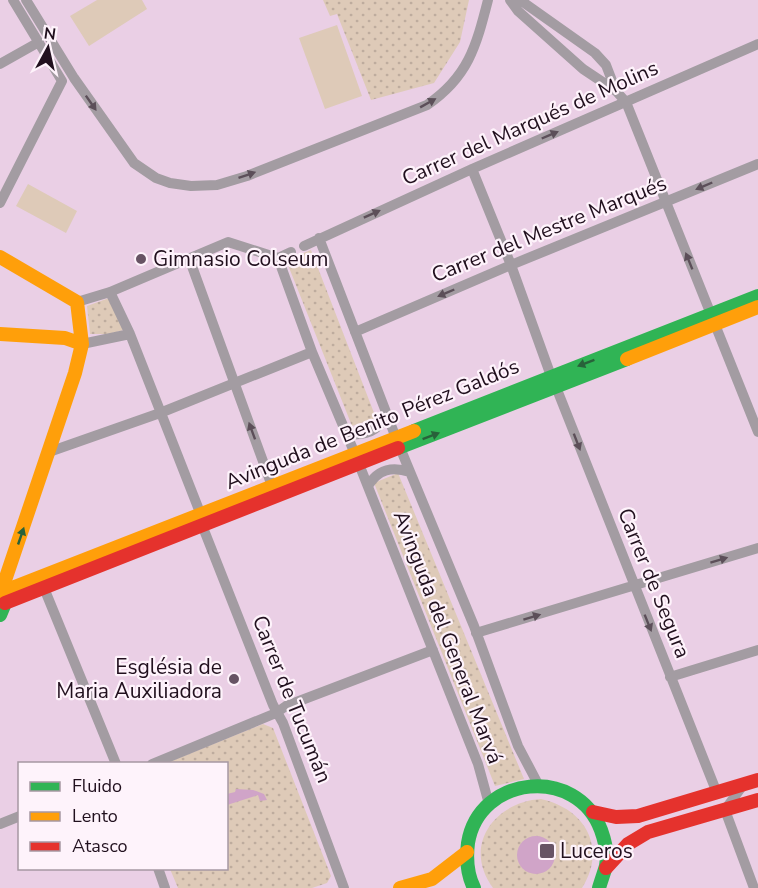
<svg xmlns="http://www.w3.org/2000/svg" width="758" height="888" font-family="'Nunito Sans',sans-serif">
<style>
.grass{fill:#decab8}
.park{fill:url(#park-dots)}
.water{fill:#d0a4c8}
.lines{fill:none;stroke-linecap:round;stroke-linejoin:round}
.street{stroke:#a39ca2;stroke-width:10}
.fast{stroke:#30b455;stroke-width:14}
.slow{stroke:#ff9f0a;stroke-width:14}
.jam{stroke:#e5322d;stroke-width:14}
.oneway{fill:#5c4f59}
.oneway2{fill:#28623a}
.poi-dot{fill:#675364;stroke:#fef3fb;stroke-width:2}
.labels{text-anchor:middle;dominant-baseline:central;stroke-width:4.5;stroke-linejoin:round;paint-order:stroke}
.street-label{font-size:21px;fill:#21101e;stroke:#fef3fb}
.poi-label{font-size:21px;fill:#21101e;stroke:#fef3fb;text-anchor:start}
</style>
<defs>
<pattern id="park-dots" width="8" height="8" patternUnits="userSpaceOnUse" patternTransform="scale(1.5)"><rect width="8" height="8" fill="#decab8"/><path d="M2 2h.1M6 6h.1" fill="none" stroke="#beac9e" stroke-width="1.8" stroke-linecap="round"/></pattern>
</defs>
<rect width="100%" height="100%" fill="#eacfe5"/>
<path class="grass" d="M 97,0 L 142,0 L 147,9 L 89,46 L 70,16 Z
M 337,25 L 362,96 L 325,109 L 299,38 Z
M 28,184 L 77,211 L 66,233 L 16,206 Z"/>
<path class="park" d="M 323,0 L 469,0 L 460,42 L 434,83 L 371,100 L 337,14 L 330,16 Z
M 311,250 L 376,418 L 352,426 L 286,260 Z
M 109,298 L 124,330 L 108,334 L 90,334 L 87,306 Z
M 398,473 L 524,779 L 495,786 L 374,483 Z
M 263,724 L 273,728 L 331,876 L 327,883 L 312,888 L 178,888 L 170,869 L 226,868 L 226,764 L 164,764 Z
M 541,799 C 586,809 607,848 582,888 L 493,888 C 462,846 494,802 541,799 Z"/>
<path class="water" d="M 236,789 L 253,790 L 264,794 L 267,800 L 260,801 L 258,795 L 227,805 L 227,794 L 235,792 Z
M517 855a19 19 0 1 1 38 0a19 19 0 1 1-38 0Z"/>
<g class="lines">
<path class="street" d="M 26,0 L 74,78 L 134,163 L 156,178 L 170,183 L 191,186 L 217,185 L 247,176 L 427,105 C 468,77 476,47 488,0
M 510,0 L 518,11 L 583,69 L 616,91 L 626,102 L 758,432
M 520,0 L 595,53 L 606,65 L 616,91
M 0,64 L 39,42
M 472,169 L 511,265 L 551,376
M 0,203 L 62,81 L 13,0
M 319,238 L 396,438 L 474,626 L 518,746 L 538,784
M 304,246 L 472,169 L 758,44
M 189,258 L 272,486
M 278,258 L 312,352 L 355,454 L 478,764 L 489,804
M 278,258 L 291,252
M 110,292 L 130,334 L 201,515 L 205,517
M 77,302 L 110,292 L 228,242 L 278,258
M 355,332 L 511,265 L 758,164
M 82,344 L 130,334
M 556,387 L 717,793
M 347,434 C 365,436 380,431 386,413
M 49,452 L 160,413 L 312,352
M 368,486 C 378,469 392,466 410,472
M 202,525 L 273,705 L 283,723 L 344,888
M 44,588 L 116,764
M 476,633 L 758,548
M 670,677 L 758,650
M 152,764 L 276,713 L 286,706 L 433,650
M 743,785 L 725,810 L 754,888
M 0,824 L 20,816
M 158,868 L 165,888"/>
<path class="fast" d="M 414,431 L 758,296
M 398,448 L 627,359
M 0,615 L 5,603 L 3,594
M 474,888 C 467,874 466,859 468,843 C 479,775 577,765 601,830 C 605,841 608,854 606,866 C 604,873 601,881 599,888"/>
<path class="slow" d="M 0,257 L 77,302 L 82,344 L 75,373 L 0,595
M 0,334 L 65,338 L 82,344
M 627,359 L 758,307
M 2,592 L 414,431
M 400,888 L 432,879 L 467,852"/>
<path class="jam" d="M 5,603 L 398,448
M 593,812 L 616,817 L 638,816 L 758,780
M 606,868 L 628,844 L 648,832 L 758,800"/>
</g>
<defs><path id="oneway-solid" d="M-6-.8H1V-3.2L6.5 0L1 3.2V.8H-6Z" transform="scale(1.5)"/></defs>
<g class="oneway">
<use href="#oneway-solid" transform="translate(91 103) rotate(55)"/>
<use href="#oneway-solid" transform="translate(428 103) rotate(-29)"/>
<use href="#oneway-solid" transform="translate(550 135) rotate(-23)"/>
<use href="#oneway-solid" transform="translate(247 175) rotate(-19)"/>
<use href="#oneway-solid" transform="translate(704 186) rotate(157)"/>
<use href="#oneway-solid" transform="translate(372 214) rotate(-24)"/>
<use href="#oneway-solid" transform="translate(689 261) rotate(-112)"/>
<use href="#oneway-solid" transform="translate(446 293) rotate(157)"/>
<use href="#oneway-solid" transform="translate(252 431) rotate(-110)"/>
<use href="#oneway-solid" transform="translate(577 442) rotate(69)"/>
<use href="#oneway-solid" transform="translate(719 560) rotate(-17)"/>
<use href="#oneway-solid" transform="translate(532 617) rotate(-17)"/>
<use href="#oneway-solid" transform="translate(648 623) rotate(68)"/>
</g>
<g class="oneway2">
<use href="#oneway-solid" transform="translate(586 363) rotate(159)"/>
<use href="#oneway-solid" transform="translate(431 436) rotate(-21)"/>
<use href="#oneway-solid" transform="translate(21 536) rotate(-71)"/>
</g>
<g class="poi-dot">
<circle cx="141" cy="259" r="6"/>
<circle cx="234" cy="679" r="6"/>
<rect x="539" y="843" width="16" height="16" rx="3"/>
</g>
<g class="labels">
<g class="street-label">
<text transform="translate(530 123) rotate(-24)">Carrer del Marqués de Molins</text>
<text transform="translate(549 229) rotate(-22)">Carrer del Mestre Marqués</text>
<text transform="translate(372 424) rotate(-22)">Avinguda de Benito Pérez Galdós</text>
<text transform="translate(654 583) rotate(68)">Carrer de Segura</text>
<text transform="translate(448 637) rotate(69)">Avinguda del General Marvá</text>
<text transform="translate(292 699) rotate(68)">Carrer de Tucumán</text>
</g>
<g class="poi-label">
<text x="153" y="259">Gimnasio Colseum</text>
<text x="222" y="667" text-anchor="end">Església de<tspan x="222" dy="24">Maria Auxiliadora</tspan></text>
<text x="560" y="851">Luceros</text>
</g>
</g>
<rect x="18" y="762" width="210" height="108" fill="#fef3fb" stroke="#a698a3" stroke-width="1.5"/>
<rect x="30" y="782" width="30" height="9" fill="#30b455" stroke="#a698a3" stroke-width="1.5"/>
<text x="72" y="792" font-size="18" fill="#21101e">Fluido</text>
<rect x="30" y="812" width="30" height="9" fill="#ff9f0a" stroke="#a698a3" stroke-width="1.5"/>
<text x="72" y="822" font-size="18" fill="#21101e">Lento</text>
<rect x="30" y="842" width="30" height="9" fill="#e5322d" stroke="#a698a3" stroke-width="1.5"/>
<text x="72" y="852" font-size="18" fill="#21101e">Atasco</text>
<g transform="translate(48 48) rotate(8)" stroke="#fef3fb" stroke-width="4.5" paint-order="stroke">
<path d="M0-4.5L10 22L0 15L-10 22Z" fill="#21101e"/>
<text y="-9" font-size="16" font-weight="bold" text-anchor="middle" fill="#21101e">N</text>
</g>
</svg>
